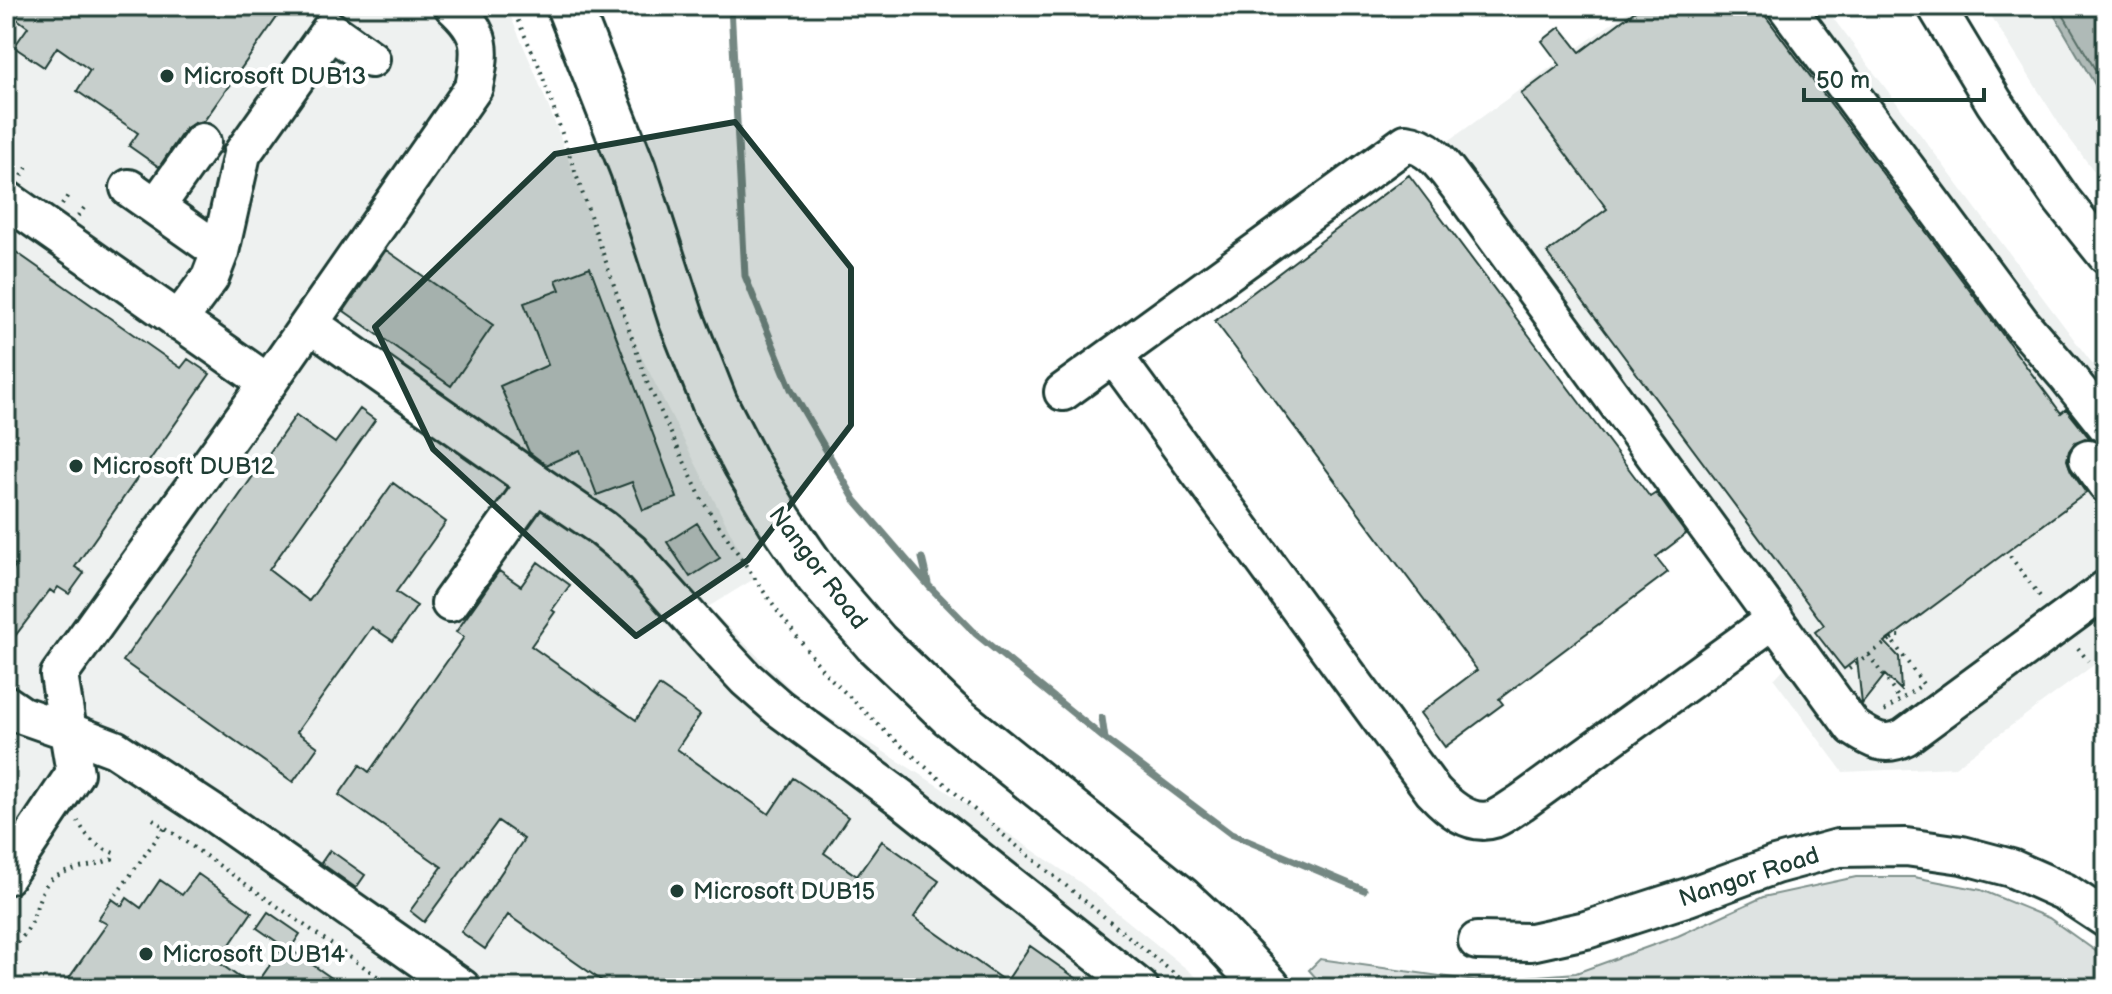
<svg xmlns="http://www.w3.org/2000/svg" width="2112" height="994" font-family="'Balsamiq Sans',sans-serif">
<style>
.built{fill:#eef1f0}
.green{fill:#dee3e2;stroke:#7e908b;stroke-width:2}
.water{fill:#afbab7;stroke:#758883;stroke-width:2}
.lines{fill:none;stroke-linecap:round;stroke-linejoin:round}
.shore{stroke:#596f68;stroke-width:2}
.stream{stroke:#758883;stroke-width:7}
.building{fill:#c7cfcc;stroke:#1f3d34;stroke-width:2}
.minor-casing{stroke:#1f3d34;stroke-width:42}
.major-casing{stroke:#1f3d34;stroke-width:50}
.path{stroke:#1f3d34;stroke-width:4;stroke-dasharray:2 6;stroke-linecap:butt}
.minor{stroke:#fff;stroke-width:36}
.major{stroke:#fff;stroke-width:44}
.marked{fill:#1f3d34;fill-opacity:0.2;stroke:#1f3d34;stroke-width:6;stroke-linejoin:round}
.poi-dot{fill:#1f3d34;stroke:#fff;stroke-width:3}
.labels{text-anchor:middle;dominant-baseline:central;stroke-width:8;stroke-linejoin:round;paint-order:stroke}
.poi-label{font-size:24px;fill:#1f3d34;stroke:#fff;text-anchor:start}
.street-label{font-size:24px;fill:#1f3d34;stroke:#fff}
</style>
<rect width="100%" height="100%" fill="#fff"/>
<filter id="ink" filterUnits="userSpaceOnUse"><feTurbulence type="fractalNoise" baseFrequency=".0125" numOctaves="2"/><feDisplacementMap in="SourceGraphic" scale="16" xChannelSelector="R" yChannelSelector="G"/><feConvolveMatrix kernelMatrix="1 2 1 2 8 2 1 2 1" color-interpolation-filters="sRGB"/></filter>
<g filter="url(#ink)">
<path class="built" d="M 6,6 L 506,6 L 533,68 L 558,131 L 635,344 L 754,579 L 708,607 L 803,701 L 943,789 L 1081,883 L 1210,988 L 6,988 Z
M 1636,6 L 1824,6 L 2106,382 L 2106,656 L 1955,767 L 1843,772 L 1774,679 L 1807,644 L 1436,150 Z
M 1985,6 L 2106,6 L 2106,184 L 2103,183 L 2063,130 Z"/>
<path class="green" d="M 1856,877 L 1914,877 L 1981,890 L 2049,918 L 2097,952 L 2106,961 L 2106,988 L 1325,988 L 1309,970 L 1320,959 L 1475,981 L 1576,973 L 1678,936 L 1763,897 Z"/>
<path class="water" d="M 2049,6 L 2106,6 L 2106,103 L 2104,100 Z"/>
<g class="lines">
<path class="shore" d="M 2058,6 L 2106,88"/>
<path class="stream" d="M 731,6 L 745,276 L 791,389 L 855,500 L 929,586 L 976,634 L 1105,739 L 1231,834 L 1364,890
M 922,558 L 928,583
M 1102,718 L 1105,739"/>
</g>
<path class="building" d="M 6,6 L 285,6 L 204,121 L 194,123 L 185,129 L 159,167 L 129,146 L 138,133 L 77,91 L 90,70 L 57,47 L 44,67 L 14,47 L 28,27 L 6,11 Z
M 1642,6 L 1758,6 L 2061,413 L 2066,409 L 2090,439 L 2085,438 L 2075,442 L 2069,451 L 2067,460 L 2071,471 L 2086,493 L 1885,642 L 1899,657 L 1901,690 L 1885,675 L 1862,704 L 1857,659 L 1844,669 L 1815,632 L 1824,625 L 1547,253 L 1607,209 L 1521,94 L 1560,65 L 1542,41 L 1560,27 L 1580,52 Z
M 1409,175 L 1650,497 L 1656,493 L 1686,534 L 1656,557 L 1668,572 L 1499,699 L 1503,704 L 1445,747 L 1420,713 L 1477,670 L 1215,321 Z
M 6,245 L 181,368 L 188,359 L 210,374 L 75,567 L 84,573 L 69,594 L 58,587 L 54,593 L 50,590 L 6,648 L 6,579 L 16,566 L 6,559 Z
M 386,250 L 493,325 L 451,386 L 344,311 Z
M 590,267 L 677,498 L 643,510 L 632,482 L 597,495 L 580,450 L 546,465 L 529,452 L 500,386 L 548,365 L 524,303 L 560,290 L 556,280 Z
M 360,409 L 375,420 L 269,570 L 309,601 L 393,483 L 446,522 L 396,592 L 417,606 L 393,641 L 372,627 L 297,732 L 318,747 L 293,782 L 123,661 L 296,415 L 335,443 Z
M 697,523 L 720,558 L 690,577 L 667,542 Z
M 538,562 L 570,585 L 552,610 L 555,612 L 531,646 L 636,720 L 659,686 L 684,703 L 700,715 L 677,749 L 769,814 L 793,778 L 808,788 L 848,817 L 824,853 L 857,876 L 882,841 L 939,881 L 914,917 L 1006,982 L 1030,946 L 1090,988 L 612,988 L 508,915 L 485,949 L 461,932 L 524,839 L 498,821 L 424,922 L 410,911 L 442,867 L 339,795 L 360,765 L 369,772 L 464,637 L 456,632 L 499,571 L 521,586 Z
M 330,850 L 365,875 L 356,888 L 321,863 Z
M 198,874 L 252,912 L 218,962 L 254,988 L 283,946 L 257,928 L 268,912 L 300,934 L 290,949 L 346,988 L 62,988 L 107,924 L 98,919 L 112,899 L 122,906 L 127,898 L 141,908 L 160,880 L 182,895 Z"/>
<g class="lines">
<defs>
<path id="minor" d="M 1786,6 L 2021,323 L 2066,375 L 2106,425
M 1936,6 L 1994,102 L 2062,200 L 2106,255
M 129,188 L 220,252
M 6,199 L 268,383 L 59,675 L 68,731 L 115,749 L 217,816 L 462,988
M 156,207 L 202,142
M 178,321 L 210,278 L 220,252 L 242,154 L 330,30 L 371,59
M 310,324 L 536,483 L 450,603
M 1114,356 L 1433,791 C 1448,807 1470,827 1494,819 C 1504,815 1514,807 1522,802 L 1775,619
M 268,383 L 474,87 C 482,49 483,33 453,6
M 1063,392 L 1406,143 C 1432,146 1445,169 1460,188 L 1853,727 C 1871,739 1884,748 1905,737 L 2106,589
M 2088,459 L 2106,484
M 536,483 L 602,528 L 631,552 L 716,647 L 746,679 L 779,708 L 901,798 L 1140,988
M 6,704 L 22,715 L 68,731 L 75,773 L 6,876
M 1477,941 L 1531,942 L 1586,930 L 1688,897 L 1775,865 L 1838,848 L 1906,847 L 1962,855 L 2011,868 L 2065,892 L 2106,919"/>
<path id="major" d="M 569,6 L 633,169 L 681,318 L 715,404 L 746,464 L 780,521 L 818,576 L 876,643 L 950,714 L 1179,898 L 1216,932 L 1268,988"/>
</defs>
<use href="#minor" class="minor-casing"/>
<use href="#major" class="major-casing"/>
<path class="path" d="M 511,6 L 539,66 L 647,382 L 703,502 L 775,608 L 825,673 L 888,734 L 1001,833 L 1192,988
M 22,176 L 29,164
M 62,205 L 70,192
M 78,216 L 87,204
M 2010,556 L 2042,599
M 1891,639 L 1896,636 L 1901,636
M 2078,648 L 2088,661
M 1869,655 L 1891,639 L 1923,684 L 1900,700
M 1849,669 L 1869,655 L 1900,700 L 1884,711
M 6,792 L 19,801
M 153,819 L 394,988
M 116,895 L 165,827
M 6,954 C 16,945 24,937 30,925 C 37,912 39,888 52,879 C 69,867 94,867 112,859 L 114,853 C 96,847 87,838 78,821"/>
<use href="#minor" class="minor"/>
<use href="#major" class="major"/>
</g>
</g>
<path class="marked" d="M 735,122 L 851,268 L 851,425 L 748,560 L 636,636 L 433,449 L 375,327 L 555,154 Z"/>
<g class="poi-dot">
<circle cx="167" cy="76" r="8"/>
<circle cx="76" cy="466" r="8"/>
<circle cx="677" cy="891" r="8"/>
<circle cx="146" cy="954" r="8"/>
</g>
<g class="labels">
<g class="poi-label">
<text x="183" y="76">Microsoft DUB13</text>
<text x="92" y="466">Microsoft DUB12</text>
<text x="693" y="891">Microsoft DUB15</text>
<text x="162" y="954">Microsoft DUB14</text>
</g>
<g class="street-label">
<text transform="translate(818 568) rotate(53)">Nangor Road</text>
<text transform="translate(1749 877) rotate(-18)">Nangor Road</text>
</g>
</g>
<rect width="2112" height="994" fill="none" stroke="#fff" stroke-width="32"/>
<rect x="16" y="16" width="2080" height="962" fill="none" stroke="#1f3d34" stroke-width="3" filter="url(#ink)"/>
<path d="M1804 88v12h180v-12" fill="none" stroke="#1f3d34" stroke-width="4"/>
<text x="1816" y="88" font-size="24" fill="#1f3d34" stroke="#ffffff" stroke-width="6" paint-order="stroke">50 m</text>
</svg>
